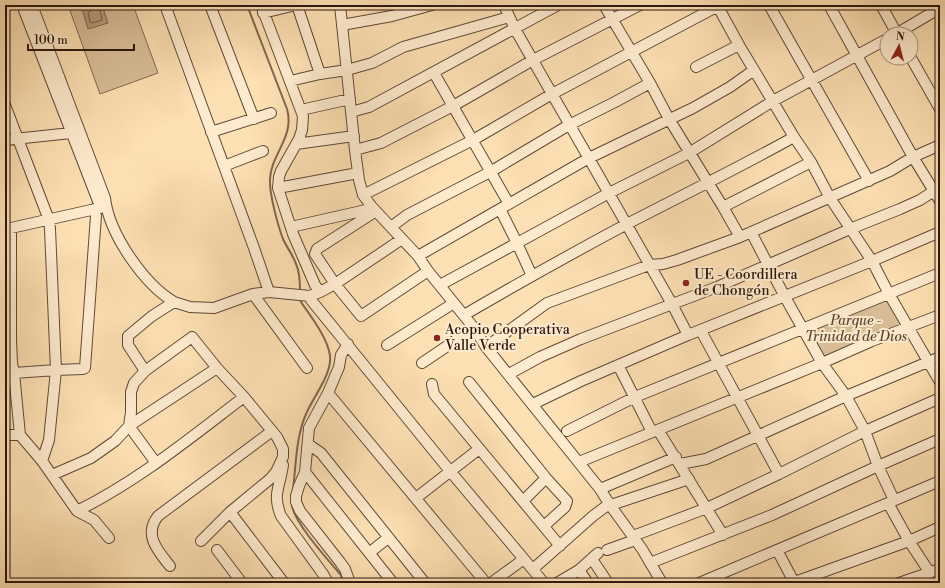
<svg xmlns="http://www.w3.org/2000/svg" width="945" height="588" font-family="'Libre Bodoni',serif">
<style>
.green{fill:#d9be97;stroke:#826a52}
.water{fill:#b69c7b;stroke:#7e674f}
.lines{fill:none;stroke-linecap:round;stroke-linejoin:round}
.shore{stroke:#705a44;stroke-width:1}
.stream{stroke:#7e674f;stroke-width:2}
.minor-casing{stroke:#604937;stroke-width:12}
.minor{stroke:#feebce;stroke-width:10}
.poi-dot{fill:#8f2418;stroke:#feebce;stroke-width:1.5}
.labels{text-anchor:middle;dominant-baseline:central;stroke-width:4;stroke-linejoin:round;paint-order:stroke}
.poi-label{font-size:14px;fill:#2b170e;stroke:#feebce;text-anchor:start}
.park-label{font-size:14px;font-style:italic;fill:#5f4937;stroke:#feebce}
</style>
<rect width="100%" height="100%" fill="#fde0b3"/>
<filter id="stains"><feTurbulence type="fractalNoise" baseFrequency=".005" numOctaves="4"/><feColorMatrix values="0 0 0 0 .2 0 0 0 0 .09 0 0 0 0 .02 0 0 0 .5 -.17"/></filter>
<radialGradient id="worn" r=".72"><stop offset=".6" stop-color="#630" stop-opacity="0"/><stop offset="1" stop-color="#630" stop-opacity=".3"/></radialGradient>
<path class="green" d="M 68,5 L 133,5 L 158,73 L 100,94 Z
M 888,298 L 905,327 L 823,361 L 808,331 Z"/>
<path class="water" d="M 95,5 L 102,5 L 108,23 L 88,29 L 82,9 Z"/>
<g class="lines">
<path class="shore" d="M 94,5 L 93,9 L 88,13 L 90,22 L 92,23 L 102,20 L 99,5"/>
<path class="stream" d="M 247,5 L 287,109 C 295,137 271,154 270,179 C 269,193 278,226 283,239 C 287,248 293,255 296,264 C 300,272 300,282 300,291
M 293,490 C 296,465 296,434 307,412 C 314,396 332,374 330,356 C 328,338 311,317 301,302 L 301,299
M 292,504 C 292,521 330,562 341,575 L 343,583"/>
<defs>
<path id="minor" d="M 22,5 L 98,201 L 106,207
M 32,5 L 105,198 C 109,234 144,284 174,302
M 165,5 L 254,248 L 269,292
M 210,5 L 254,119
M 261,5 L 303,116 L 302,130 L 299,139 L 281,171 L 279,177 L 278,188 L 293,234 L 315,285 L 320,292
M 297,5 L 320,74
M 340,5 L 355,150 L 359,180 L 363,195 L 372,207 L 418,256 L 428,271 L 474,328 L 486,347 L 600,489 L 610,505 L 642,549 L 662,583
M 504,5 L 515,29 L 672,304 L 688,335
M 604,5 L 650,83 L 669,119 L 723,207 L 740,237
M 717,5 L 739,45 L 794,137 L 811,162 L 830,198 L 872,261 L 889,294 L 940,382
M 769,5 L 869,181
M 829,5 L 913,157 L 940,201
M 881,5 L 897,34
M 263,13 L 296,5
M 342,25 L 392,16 L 432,5
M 896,34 L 940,8
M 911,58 L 940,109
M 696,67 L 739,45
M 434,73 L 509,204
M 290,81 L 320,74 L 347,70 L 372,63 L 403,47 L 509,17
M 5,105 L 49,220 L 50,229 L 56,370 L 49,440 L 42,461
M 301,110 L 350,99
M 351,112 L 369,107 L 558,5
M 211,132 L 271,113
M 5,140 L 71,133
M 296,144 L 354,136
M 355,150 L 381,143 L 453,106 L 533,60 L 640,5
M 224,166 L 263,151
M 278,188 L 358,173
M 363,195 L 473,140 L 552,94 L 720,5
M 723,207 L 811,162
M 500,209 L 517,243 L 532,276
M 376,211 L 317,249 L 315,254 L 335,284 L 361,316 L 428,271
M 291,227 L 366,210 L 372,207
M 391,227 L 407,215 L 490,172 L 569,125 L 615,102 L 650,83
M 11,228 L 11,340 L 12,363 L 14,373 L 20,435 L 42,461 L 77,511 L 94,520 L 109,538
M 5,229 L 11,228 L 100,208
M 751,232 L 785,297 L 822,363 L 846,396 L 865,431 L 878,466 L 894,500
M 418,256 L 589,158 L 693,108 L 730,87 L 754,70
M 440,285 L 609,193 L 689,153 L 773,101 L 887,39
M 253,294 L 307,368
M 310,296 L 311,300 L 450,471 L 544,583
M 464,315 C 517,284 571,254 625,225 C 681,196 738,168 794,137
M 701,331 L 779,474
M 348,344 L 341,355 L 339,367 L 328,393 L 309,428 L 305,472 L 299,486 L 296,496 L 296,502 L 300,511 L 340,562 L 345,569 L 350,583
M 387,345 L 454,303
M 486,347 L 547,303 L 649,265 L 663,264 L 677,260 L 740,237 L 890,171 L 913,157 L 940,145
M 422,363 L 474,328
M 618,365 L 652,432
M 145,371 L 128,345 L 128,336 L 152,316 L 174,302 L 190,307 L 214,308 L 253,294 L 269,292 L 310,296 L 320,292 L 335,284 L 402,239
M 14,373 L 56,370 L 83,369 L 85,368 L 96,216 L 94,209
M 509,374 L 540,357 L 581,339 L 717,287 L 850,229 L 900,209 L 920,200 L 934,191
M 469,382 L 546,478 L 567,501 L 565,507 L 544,526
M 432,384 L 434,394 L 560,546
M 328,393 L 486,583
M 533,404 L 581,381 L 688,335 L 872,261 L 940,232
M 658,430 L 723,535
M 567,431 L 635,397 L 940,273
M 5,435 L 20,435
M 308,444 L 321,453 L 425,583
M 579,462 L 822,363 L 872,341 L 940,315
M 156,463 L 129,426 L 131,412 L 131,392 L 134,383 L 145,371 L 192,337 L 217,368 L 244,397 L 277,437 L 283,449 L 283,457 L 276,472 L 270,479 L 230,512 L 201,541
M 680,464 L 706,459 L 846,396 L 940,357
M 283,465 C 280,487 272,494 281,516 L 323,574 L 328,583
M 305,472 L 393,583
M 52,475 L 91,458 L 115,441 L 129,426 L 217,368
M 600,489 L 676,457
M 416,498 L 479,449
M 523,501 L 546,478
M 888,503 L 909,541 L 930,573
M 77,511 C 138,481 190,438 244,397
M 230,512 L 284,583
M 633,536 L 707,508 L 779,474 L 865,431 L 940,398
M 217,550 L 242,583
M 607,550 L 635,540
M 777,550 L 794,582
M 369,553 L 388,538
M 592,559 L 608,583
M 650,563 L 772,515 L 878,466 L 940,439
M 170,566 C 158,551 143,535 158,516 L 272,431
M 533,569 L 593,516 L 605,507 L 689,479
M 579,570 L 588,583
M 491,583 L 524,559
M 557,583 L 579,570 L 598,553
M 699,583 L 940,481
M 792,583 L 909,541 L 940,527
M 899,583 L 940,569"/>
</defs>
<use href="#minor" class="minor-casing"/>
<use href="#minor" class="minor"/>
</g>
<g class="poi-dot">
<circle cx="686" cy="283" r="4"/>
<circle cx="437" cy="338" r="4"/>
</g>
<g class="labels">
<g class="poi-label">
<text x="694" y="275">UE - Coordillera<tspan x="694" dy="16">de Chongón</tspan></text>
<text x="445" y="330">Acopio Cooperativa<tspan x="445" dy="16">Valle Verde</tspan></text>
</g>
<g class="park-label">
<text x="856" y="321">Parque -<tspan x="856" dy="16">Trinidad de Dios</tspan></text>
</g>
</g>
<rect width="945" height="588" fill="none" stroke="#fde0b3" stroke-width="20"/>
<rect x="6" y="6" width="933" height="576" fill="none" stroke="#2b170e" stroke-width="2"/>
<rect x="10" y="10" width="925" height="568" fill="none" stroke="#2b170e"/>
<g transform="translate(899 46) rotate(7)"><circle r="19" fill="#feebce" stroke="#aa9681"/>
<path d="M0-3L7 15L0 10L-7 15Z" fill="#8f2418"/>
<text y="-6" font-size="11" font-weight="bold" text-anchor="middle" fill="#2b170e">N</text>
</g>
<path d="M28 44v6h106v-6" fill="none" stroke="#2b170e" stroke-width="2"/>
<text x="34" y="44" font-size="12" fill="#2b170e" stroke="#feebce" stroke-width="3" paint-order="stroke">100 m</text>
<rect width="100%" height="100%" filter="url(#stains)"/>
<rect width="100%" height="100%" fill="url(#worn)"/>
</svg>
